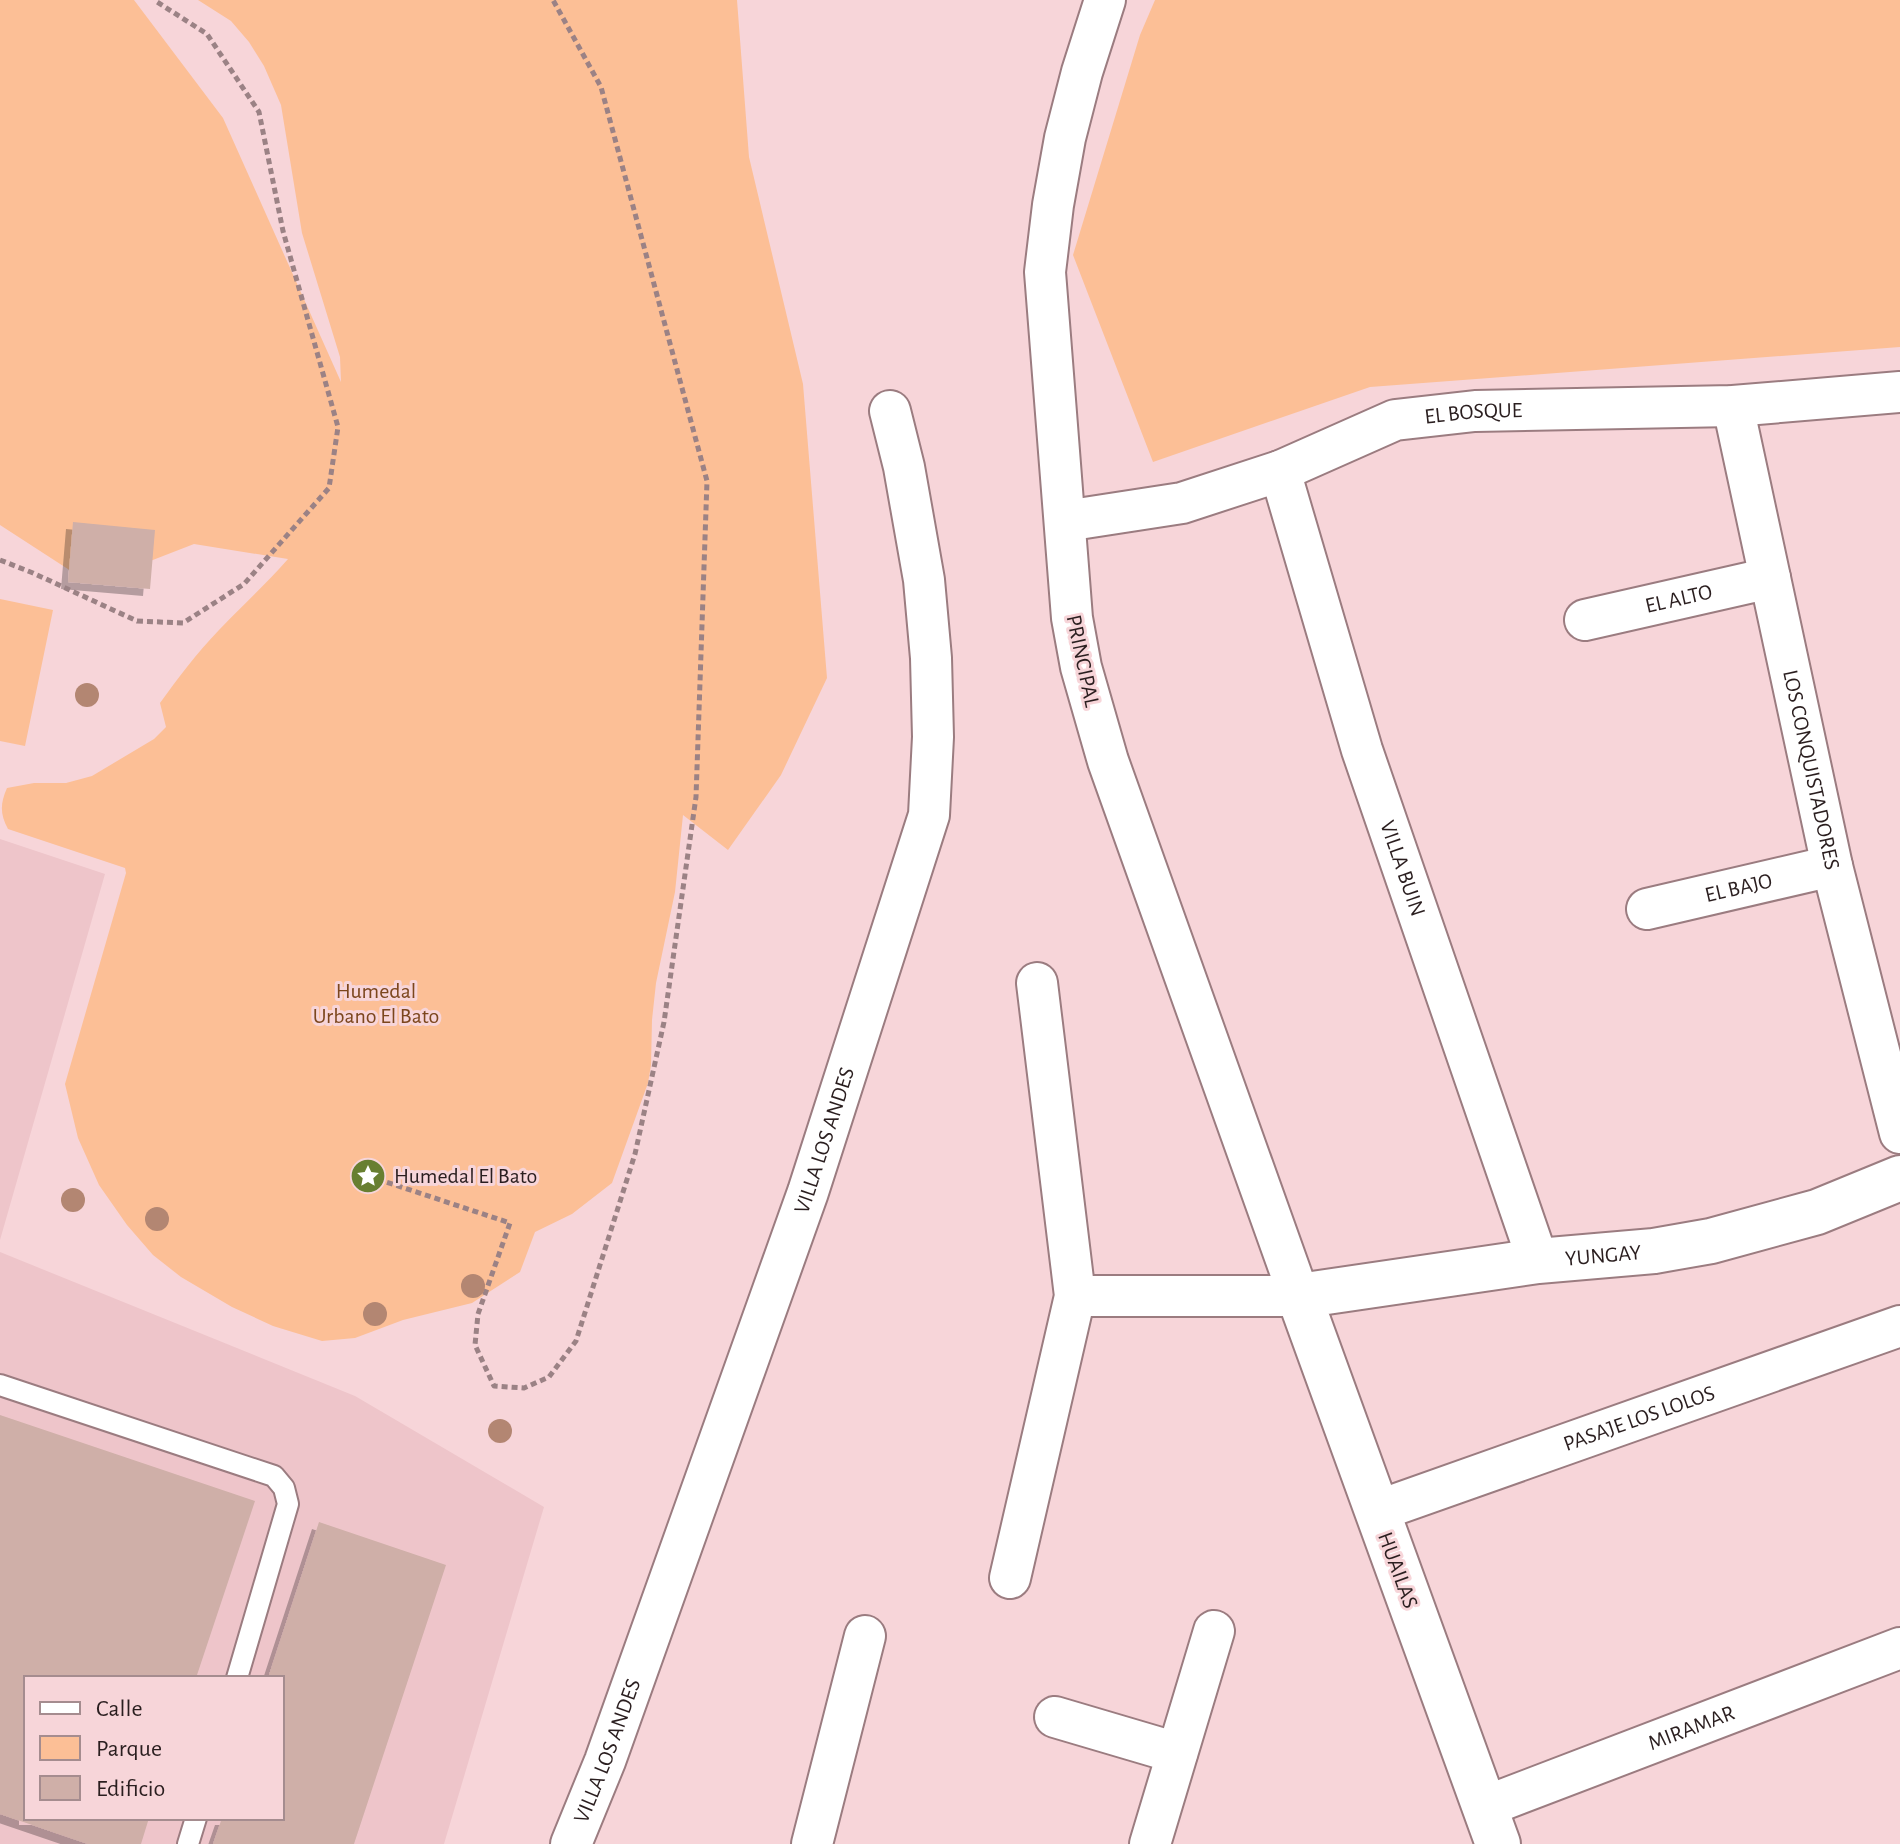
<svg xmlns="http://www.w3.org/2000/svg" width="1900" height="1844" font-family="'Alegreya Sans',sans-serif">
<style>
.built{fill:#eec5ca;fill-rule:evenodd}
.green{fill:#fcbf96}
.building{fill:#cfafa8;filter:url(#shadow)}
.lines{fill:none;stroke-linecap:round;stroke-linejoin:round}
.service-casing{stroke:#9b7c80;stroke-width:24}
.minor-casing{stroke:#9b7c80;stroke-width:44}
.tertiary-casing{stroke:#9b7c80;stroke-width:48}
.path{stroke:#9b8285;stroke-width:5;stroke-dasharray:6 4;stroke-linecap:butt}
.service{stroke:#fff;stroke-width:20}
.minor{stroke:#fff;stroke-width:40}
.tertiary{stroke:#fff;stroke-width:44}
.tree{fill:#b38672}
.labels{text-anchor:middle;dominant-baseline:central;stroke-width:6;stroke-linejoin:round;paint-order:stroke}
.street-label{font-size:22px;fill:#2a1e1f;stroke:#f7d5d9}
.park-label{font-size:22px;fill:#7c461d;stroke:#f7d5d9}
.poi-label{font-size:22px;fill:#2a1e1f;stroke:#f7d5d9;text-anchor:start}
</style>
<defs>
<filter id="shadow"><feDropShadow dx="-7" dy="7" stdDeviation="0" flood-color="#0004"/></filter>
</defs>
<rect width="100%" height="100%" fill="#f7d5d9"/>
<path class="built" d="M 0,839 L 105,874 L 0,1240 Z
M 0,1252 L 355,1396 L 544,1507 L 444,1844 L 0,1844 ZM 26,1678 L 282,1678 L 282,1818 L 26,1818 Z"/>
<path class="green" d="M 0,0 L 134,0 L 223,118 L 341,382 L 340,357 L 302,233 L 281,105 L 264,66 L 249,42 L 231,21 L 198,0 L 737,0 L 749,157 L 803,384 L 827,678 L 781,775 L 728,850 L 683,815 L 675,892 L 656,983 L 652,1020 L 651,1065 L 648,1083 L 612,1183 L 572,1214 L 535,1232 L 520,1272 L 472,1303 L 403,1320 L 355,1338 L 322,1341 L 273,1326 L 232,1307 L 181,1277 L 153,1255 L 127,1225 L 99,1185 L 78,1138 L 65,1084 L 126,873 L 125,868 L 8,829 C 0,814 0,804 7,788 L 34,783 L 66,783 L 92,776 L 154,739 L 166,727 L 160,703 C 178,678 197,653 219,630 C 242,606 266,584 288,559 L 194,544 L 91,584 L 0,525 Z
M 1155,0 L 1900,0 L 1900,347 L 1370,387 L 1153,462 L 1073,255 L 1140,35 Z
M 0,599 L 53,610 L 25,746 L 0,741 Z"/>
<path class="building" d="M 73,522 L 155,530 L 150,589 L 68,582 Z
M 0,1415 L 255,1501 L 196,1678 L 26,1678 L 26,1818 L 149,1818 L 141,1844 L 88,1844 L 0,1814 Z
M 319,1522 L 446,1565 L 354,1844 L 213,1844 L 222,1818 L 282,1818 L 282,1678 L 268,1678 Z"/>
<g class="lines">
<defs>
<path id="service" d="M 0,1385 L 274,1476 L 284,1488 L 288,1504 L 237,1678
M 188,1844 L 196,1818"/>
<g id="minor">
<path id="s1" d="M 1733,406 L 1832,866 L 1900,1133"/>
<path id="s2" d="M 1280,471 L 1362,750 L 1538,1261"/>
<path id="s3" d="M 1065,521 L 1182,503 L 1280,471 L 1395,420 L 1475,411 L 1733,406 L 1900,392"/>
<path id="s4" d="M 1585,620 L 1770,578"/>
<path id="s5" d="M 1647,909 L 1832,866"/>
<path d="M 1075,1296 L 1299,1296 L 1108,761 L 1081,667 L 1072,618 L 1045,272 L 1053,205 L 1065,138 L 1082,72 L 1105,0"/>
<path id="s6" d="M 1377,1511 L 1900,1326"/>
<path d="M 1010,1578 L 1075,1296 L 1037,983"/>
<path d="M 1055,1717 L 1177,1753"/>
<path id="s7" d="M 1484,1807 L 1900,1648"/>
<path id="s8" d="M 571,1844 L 605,1761 L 808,1192 L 929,815 L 933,737 L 931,658 L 924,580 L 904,467 L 890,411"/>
<path d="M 812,1844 L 865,1636"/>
<path d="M 1150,1844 L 1214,1631"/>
</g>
<g id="tertiary">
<path id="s9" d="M 1498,1844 L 1299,1296 L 1538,1261 L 1654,1251 L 1711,1241 L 1817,1212 L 1900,1178"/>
</g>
</defs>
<use href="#service" class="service-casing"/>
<use href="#minor" class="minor-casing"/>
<use href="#tertiary" class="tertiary-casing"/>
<path class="path" d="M 0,560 L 33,573 L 137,621 L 183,623 L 244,584 L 329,488 L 338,427 L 283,231 L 259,112 L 207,34 L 154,0
M 368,1176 L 510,1223 L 478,1314 L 475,1345 L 494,1386 L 524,1388 L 549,1377 L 576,1341 L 635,1154 L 664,1022 L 696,797 L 707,481 L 601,87 L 553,0"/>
<use href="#service" class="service"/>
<use href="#minor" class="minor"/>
<use href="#tertiary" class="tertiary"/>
</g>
<g class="tree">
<circle cx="87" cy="695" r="12"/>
<circle cx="73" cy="1200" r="12"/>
<circle cx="157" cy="1219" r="12"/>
<circle cx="473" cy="1286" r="12"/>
<circle cx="375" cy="1314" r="12"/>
<circle cx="500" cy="1431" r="12"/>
</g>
<defs>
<symbol id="sight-disc" viewBox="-11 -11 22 22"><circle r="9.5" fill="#687f31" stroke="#f7d5d9"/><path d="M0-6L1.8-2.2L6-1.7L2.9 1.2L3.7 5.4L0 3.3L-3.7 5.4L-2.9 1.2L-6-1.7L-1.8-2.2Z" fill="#fff"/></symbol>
</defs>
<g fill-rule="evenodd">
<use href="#sight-disc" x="348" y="1156" width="40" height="40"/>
</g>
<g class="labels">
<g class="street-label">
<text stroke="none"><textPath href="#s3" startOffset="426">EL BOSQUE</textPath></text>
<text stroke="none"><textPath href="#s4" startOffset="96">EL ALTO</textPath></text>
<text transform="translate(1083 661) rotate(78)">PRINCIPAL</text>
<text stroke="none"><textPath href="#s1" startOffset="372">LOS CONQUISTADORES</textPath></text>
<text stroke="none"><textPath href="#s2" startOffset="416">VILLA BUIN</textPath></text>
<text stroke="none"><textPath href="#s5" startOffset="94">EL BAJO</textPath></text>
<text stroke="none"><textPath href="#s8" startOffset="748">VILLA LOS ANDES</textPath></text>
<text stroke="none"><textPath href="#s9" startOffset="890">YUNGAY</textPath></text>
<text stroke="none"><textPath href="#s6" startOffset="278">PASAJE LOS LOLOS</textPath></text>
<text transform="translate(1398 1570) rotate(70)">HUAILAS</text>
<text stroke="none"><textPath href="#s7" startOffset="222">MIRAMAR</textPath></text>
<text stroke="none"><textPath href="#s8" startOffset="100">VILLA LOS ANDES</textPath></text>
</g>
<g class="park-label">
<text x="376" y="991">Humedal<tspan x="376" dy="25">Urbano El Bato</tspan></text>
</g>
<g class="poi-label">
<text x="394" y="1176">Humedal El Bato</text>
</g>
</g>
<rect x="24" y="1676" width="260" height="144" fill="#f7d5d9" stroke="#a58c8f" stroke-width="2"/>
<rect x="40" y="1702" width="40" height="12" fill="#ffffff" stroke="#a58c8f" stroke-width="2"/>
<text x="96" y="1716" font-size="24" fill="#2a1e1f">Calle</text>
<rect x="40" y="1736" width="40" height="24" fill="#fcbf96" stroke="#a58c8f" stroke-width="2"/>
<text x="96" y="1756" font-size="24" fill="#2a1e1f">Parque</text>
<rect x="40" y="1776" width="40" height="24" fill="#cfafa8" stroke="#a58c8f" stroke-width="2"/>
<text x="96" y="1796" font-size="24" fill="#2a1e1f">Edificio</text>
</svg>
